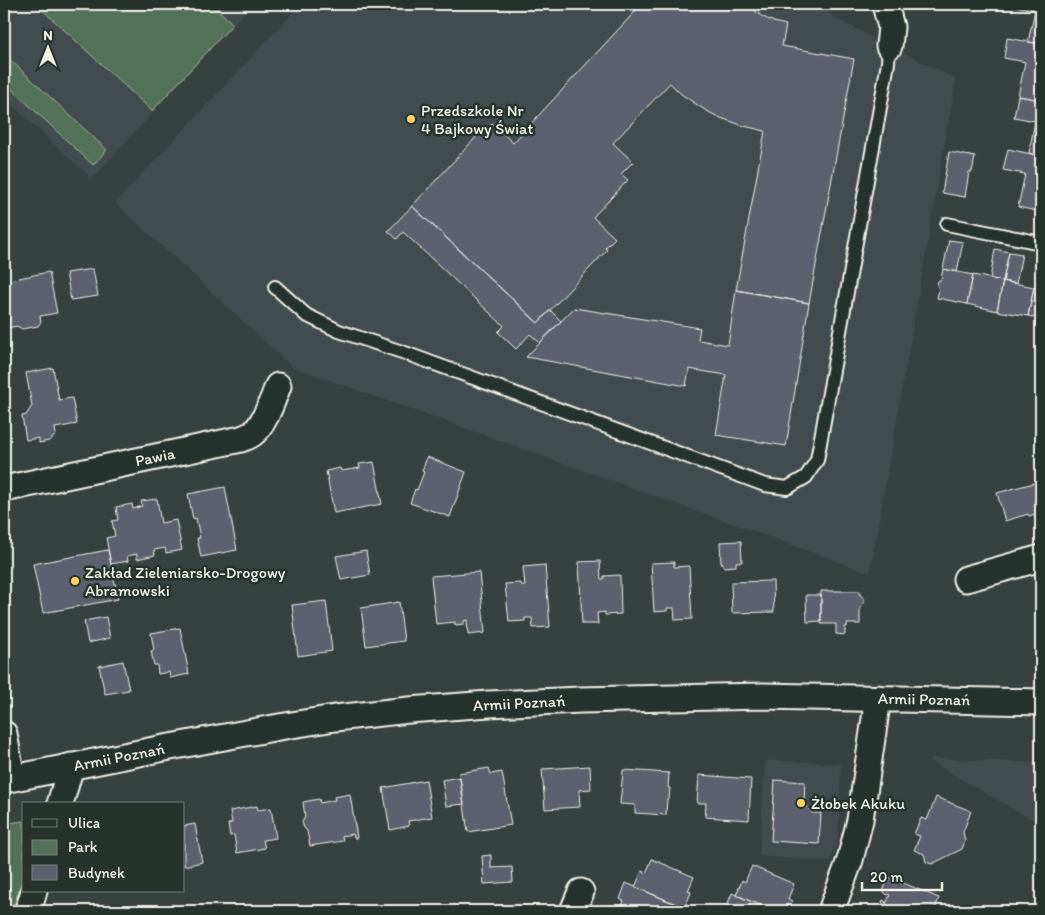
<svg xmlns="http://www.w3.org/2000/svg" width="1045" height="915" font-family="Itim,sans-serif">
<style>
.built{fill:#424b4e}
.green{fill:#537158;stroke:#a4b1a0}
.building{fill:#5d616e;stroke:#f4f1e8}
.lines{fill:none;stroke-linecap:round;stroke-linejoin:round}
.service-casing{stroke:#f4f1e8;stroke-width:16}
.minor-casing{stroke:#f4f1e8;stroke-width:29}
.service{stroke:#26332d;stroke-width:12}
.minor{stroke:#26332d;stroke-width:25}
.poi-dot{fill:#ffd166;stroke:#26332d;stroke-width:2}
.labels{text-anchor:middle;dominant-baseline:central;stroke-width:5;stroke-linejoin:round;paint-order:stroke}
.poi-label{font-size:16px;fill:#f4f1e8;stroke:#26332d;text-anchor:start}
.street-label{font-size:16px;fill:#f4f1e8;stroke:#26332d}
</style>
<rect width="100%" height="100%" fill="#364140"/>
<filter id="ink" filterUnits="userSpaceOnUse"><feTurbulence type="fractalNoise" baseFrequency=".02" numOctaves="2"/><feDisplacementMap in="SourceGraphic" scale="10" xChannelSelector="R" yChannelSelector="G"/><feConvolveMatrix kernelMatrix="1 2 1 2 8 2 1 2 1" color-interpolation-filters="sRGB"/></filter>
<g filter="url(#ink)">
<path class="built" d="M 4,4 L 252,4 L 92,179 L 4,98 Z
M 301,4 L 819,4 L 835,18 L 956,79 L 870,573 L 292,367 L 115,203 Z
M 931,758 L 1041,763 L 1041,825 L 931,762 Z
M 765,760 L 841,764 L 838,842 L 830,862 L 759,856 Z"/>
<path class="green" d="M 36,4 L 212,4 L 233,24 L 152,111 Z
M 4,54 L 107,150 L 93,165 L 4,82 Z
M 22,821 L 24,821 L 24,873 L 12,911 L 4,911 L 4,824 Z"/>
<path class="building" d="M 642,4 L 729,4 L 736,11 L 742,4 L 746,4 L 763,17 L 774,22 L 786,25 L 782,46 L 854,59 L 809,303 L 736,290 L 765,131 L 744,126 L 718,117 L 705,110 L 681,94 L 670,83 L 613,143 L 633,162 L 621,174 L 628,180 L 593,217 L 615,238 L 605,248 L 607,250 L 538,323 L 412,206 L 480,133 L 481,134 L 492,123 L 513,143 Z
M 1014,4 L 1041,4 L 1041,44 L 1028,42 L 1035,10 L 1014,6 Z
M 1007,38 L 1041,44 L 1041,100 L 1018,96 L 1025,62 L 1004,58 Z
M 1018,96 L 1041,100 L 1041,156 L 1029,153 L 1035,121 L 1014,117 Z
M 1008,149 L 1041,156 L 1041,212 L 1018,207 L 1025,174 L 1003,170 Z
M 949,152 L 975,157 L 972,172 L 969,172 L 965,197 L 942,193 Z
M 412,206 L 538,323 L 550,310 L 561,321 L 540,343 L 530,334 L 516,349 L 498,332 L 504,326 L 403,232 L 397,239 L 388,231 Z
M 949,240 L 963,242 L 957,272 L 943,269 Z
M 995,249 L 1009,252 L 1003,281 L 990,279 Z
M 1009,252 L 1022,254 L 1016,284 L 1003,281 Z
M 93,269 L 98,296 L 71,300 L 66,273 Z
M 943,269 L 973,275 L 967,304 L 937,298 L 939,289 L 937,285 L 938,281 L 941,279 Z
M 49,272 L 57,313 L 40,316 L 41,322 L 38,326 L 22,329 L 17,326 L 8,328 L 4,312 L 4,281 Z
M 973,275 L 1003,281 L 997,311 L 967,304 Z
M 1003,281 L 1034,287 L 1028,316 L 997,311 Z
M 1034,287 L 1041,289 L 1041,319 L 1028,316 Z
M 736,290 L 809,303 L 786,446 L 716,435 L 726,375 L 689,369 L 686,386 L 526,357 L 574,308 L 700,328 L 698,340 L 728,345 Z
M 53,368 L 59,400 L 72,398 L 77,424 L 55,428 L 56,435 L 49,441 L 39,443 L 39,438 L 26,440 L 22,416 L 26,415 L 32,406 L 26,373 Z
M 427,457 L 466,472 L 450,517 L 410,503 L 415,489 L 417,490 L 424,472 L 422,471 Z
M 374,462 L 382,504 L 334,513 L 326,471 L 340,468 L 341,471 L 360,468 L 359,464 Z
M 1041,481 L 1041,512 L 1029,516 L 1028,514 L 1005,521 L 997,493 Z
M 225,487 L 237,550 L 201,557 L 197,538 L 200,538 L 196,518 L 193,519 L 188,494 Z
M 157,499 L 161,523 L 176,520 L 182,550 L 166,553 L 165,548 L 154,550 L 155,555 L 137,559 L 137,554 L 127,556 L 128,561 L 111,564 L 106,538 L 115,536 L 112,521 L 118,520 L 116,507 L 132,504 L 133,509 L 142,506 L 141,501 Z
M 741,541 L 742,562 L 736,562 L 736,566 L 723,567 L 723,563 L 721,563 L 720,542 Z
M 108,550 L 118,599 L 43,613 L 33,564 Z
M 366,551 L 370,575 L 341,580 L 336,556 Z
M 600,561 L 601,579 L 604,579 L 604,576 L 620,575 L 621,614 L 605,615 L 605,612 L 597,613 L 598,624 L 582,624 L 579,562 Z
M 674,562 L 674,567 L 689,566 L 692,619 L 675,620 L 674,608 L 667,608 L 667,611 L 654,612 L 651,563 Z
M 545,565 L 550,627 L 533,628 L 532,618 L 525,618 L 525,621 L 509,622 L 505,584 L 521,583 L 522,586 L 525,586 L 523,567 Z
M 479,572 L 485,633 L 468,635 L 467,620 L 464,621 L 464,624 L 455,625 L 455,622 L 436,624 L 431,576 Z
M 773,581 L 774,612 L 732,613 L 731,582 Z
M 821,591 L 860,591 L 860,595 L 864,598 L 864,604 L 860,608 L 860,624 L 847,624 L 847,627 L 845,627 L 845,635 L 836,634 L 836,624 L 821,624 Z
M 806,595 L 821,595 L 821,621 L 807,622 Z
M 326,601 L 332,651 L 298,656 L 292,605 Z
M 399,602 L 404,641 L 366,646 L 361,608 Z
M 106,617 L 110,638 L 88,643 L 84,621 Z
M 180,628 L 189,674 L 170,678 L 169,672 L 158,674 L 157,665 L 154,665 L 151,651 L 154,650 L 151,633 Z
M 123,661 L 129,690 L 105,694 L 99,666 Z
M 590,766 L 591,789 L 579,790 L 580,807 L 545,809 L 542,769 Z
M 489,768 L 491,774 L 502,772 L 511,825 L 468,832 L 459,773 Z
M 623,770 L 669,773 L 668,788 L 670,788 L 669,799 L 667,799 L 666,815 L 635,813 L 635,805 L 620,804 Z
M 699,775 L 751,779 L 749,820 L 705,817 L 706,803 L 697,803 Z
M 460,777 L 464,804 L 446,806 L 442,780 Z
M 426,780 L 432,817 L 408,821 L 409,826 L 390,830 L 383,788 Z
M 775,780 L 805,782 L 804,803 L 812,813 L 821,813 L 819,844 L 771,841 Z
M 350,794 L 357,838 L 354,838 L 353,834 L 342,836 L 343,841 L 310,846 L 307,831 L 304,828 L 302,822 L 305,817 L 303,802 L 319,799 L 320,803 L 335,800 L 334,797 Z
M 936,797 L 971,811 L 963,832 L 965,841 L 962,849 L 932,864 L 926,862 L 924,854 L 914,850 L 920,836 L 914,834 L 921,818 L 927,820 Z
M 257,806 L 258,810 L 271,808 L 276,838 L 263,840 L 265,848 L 237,853 L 234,835 L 230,836 L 228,824 L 232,823 L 230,811 Z
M 195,824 L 202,862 L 184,866 L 184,826 Z
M 491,855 L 491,868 L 512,867 L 513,882 L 484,884 L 482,856 Z
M 652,859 L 694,877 L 688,891 L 691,892 L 685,908 L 635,887 L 642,871 L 646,873 Z
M 752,866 L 794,884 L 788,899 L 792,901 L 788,911 L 774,911 L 736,895 L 742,880 L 745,882 Z
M 889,877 L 939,898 L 934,911 L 880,911 L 883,904 L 882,903 L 883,900 L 885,901 L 886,904 L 890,895 L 888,894 L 887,895 L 883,891 Z
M 626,883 L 676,904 L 673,911 L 620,911 L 624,901 L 620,899 Z
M 732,893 L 736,895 L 774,911 L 729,911 L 729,910 L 726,908 Z"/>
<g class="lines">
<defs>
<path id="service" d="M 947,224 L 1041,243
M 275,287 L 306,315 L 339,331 L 405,353 L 765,485 L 787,488 L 806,477 L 817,460 L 888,63 L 889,46"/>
<path id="minor" d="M 885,4 L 891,27 L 889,46
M 4,489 L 241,439 C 244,438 249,436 252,434 C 264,426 273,399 278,386
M 966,579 L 1041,558
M 4,734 L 12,778
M 4,780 L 159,749 L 279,727 L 335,718 L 409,710 L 489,704 L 581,700 L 763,696 L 1041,702
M 60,804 L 71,766
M 28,911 L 34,891
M 573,911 L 581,892
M 831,911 L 850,860 L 860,820 L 878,698"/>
</defs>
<use href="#service" class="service-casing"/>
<use href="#minor" class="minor-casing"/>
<use href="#service" class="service"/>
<use href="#minor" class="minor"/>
</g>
</g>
<g class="poi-dot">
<circle cx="411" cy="119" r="5"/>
<circle cx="75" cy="581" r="5"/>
<circle cx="801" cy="803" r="5"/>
</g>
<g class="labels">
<g class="poi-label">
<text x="421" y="110">Przedszkole Nr<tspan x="421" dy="18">4 Bajkowy Świat</tspan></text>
<text x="85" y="572">Zakład Zieleniarsko-Drogowy<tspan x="85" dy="18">Abramowski</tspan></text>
<text x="811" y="803">Żłobek Akuku</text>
</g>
<g class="street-label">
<text transform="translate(155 457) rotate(-12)">Pawia</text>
<text transform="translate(924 699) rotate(1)">Armii Poznań</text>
<text transform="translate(519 703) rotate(-3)">Armii Poznań</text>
<text transform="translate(119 757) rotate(-11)">Armii Poznań</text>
</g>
</g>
<rect width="1045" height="915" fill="none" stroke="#26332d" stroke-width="20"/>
<rect x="10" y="10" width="1025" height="895" fill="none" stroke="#f4f1e8" stroke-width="2" filter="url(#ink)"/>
<rect x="22" y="802" width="162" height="90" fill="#26332d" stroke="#787f78"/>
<rect x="32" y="819" width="25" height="8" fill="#26332d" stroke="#787f78"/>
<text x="68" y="828" font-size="15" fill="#f4f1e8">Ulica</text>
<rect x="32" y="840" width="25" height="15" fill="#537158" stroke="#787f78"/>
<text x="68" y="852" font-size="15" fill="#f4f1e8">Park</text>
<rect x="32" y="865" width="25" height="15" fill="#5d616e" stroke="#787f78"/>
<text x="68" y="878" font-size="15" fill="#f4f1e8">Budynek</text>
<g transform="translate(48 48)" stroke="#26332d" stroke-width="4" paint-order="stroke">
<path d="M0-4L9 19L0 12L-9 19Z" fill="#f4f1e8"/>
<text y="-8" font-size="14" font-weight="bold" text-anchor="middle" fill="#f4f1e8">N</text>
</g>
<path d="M862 882v8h80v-8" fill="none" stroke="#f4f1e8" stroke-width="2.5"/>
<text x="870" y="882" font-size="15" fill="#f4f1e8" stroke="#26332d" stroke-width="4" paint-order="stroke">20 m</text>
</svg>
